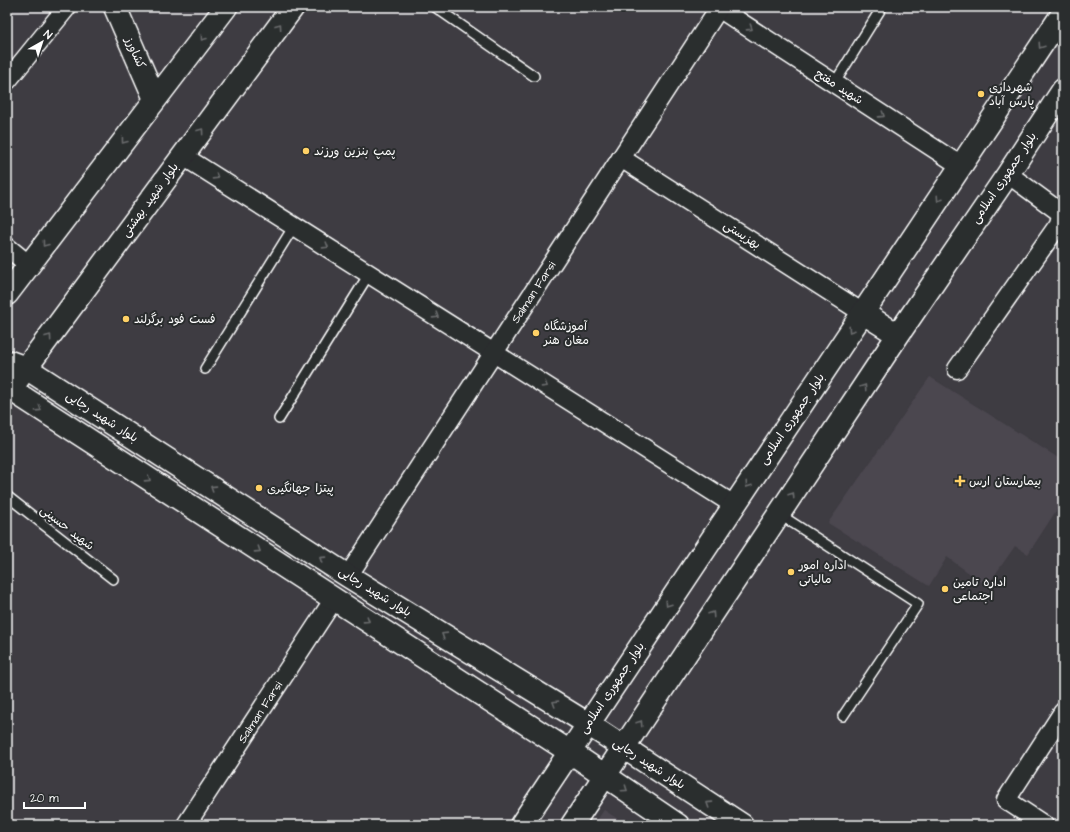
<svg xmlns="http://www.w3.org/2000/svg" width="1070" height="832" font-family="'Architects Daughter','Playpen Sans Arabic',sans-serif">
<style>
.built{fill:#4c4750}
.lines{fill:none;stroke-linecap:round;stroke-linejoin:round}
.service-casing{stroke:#fff;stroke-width:12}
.minor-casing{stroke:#fff;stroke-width:21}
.secondary-casing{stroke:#fff;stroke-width:25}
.service{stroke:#2a2d2e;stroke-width:9}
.minor{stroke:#2a2d2e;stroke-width:18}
.secondary{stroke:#2a2d2e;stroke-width:22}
.oneway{stroke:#6a6c6d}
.poi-dot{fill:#ffd166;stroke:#2a2d2e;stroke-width:1.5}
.labels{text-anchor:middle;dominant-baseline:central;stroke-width:4;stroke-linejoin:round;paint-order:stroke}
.street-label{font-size:12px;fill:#fff;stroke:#2a2d2e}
.poi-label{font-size:12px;fill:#fff;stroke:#2a2d2e;text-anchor:start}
</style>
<rect width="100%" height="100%" fill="#3e3c42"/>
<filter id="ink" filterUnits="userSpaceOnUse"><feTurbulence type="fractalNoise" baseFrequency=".025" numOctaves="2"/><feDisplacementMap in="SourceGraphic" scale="8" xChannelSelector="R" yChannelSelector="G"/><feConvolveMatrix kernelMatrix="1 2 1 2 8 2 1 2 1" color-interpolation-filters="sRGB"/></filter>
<g filter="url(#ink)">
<path class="built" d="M 930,377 L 1063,461 L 1063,500 L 1028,554 L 1015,546 L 987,586 L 947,557 L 929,586 L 828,523 Z
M 604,810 L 627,825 L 594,825 Z"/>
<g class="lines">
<defs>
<path id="service" d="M 435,7 L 534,76
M 834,84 L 882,7
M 205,369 L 294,226
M 279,419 L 369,274
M 7,496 L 113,579
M 779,514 L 918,604 L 843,716"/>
<g id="minor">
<path d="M 717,7 L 961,166"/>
<path d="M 7,81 L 67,7"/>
<path d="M 183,156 L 734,505"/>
<path d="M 621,158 L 863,313"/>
<path d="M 7,247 L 29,265"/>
<path d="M 957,369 L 1059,224 L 1061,215 L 1057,210 L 1008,174"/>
<path id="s1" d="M 348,576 L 719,8"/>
<path id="s2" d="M 186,825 L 334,599"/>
<path d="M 1044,825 L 1006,800 L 1063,712"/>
</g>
<path id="secondary" d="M 115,7 L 155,99
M 7,294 L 226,7
M 863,313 L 898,335
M 7,361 L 26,368 L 348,576 L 588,724 L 742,825
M 18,379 L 293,7
M 7,387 L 570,752 L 678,825
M 521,825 L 1063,13
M 572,825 L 898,335 L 1008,174 L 1063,90"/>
</defs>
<use href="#service" class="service-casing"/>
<use href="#minor" class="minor-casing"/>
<use href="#secondary" class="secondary-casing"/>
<use href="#service" class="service"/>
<use href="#minor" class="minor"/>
<use href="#secondary" class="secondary"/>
</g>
<defs><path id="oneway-chevron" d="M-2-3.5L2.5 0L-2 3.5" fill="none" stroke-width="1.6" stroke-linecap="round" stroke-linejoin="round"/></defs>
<g class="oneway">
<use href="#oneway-chevron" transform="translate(279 26) rotate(-54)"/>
<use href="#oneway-chevron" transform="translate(750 28) rotate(33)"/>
<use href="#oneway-chevron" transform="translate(203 38) rotate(127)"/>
<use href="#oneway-chevron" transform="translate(1041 46) rotate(124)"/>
<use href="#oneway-chevron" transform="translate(882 115) rotate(33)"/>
<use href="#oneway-chevron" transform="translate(201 131) rotate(-54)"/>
<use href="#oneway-chevron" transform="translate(124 141) rotate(127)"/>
<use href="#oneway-chevron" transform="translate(216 177) rotate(32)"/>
<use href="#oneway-chevron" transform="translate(939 199) rotate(124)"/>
<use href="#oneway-chevron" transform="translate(45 244) rotate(127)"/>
<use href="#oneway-chevron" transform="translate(326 246) rotate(32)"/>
<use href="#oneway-chevron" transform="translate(436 316) rotate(32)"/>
<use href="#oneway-chevron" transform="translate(851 330) rotate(124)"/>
<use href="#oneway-chevron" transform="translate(49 337) rotate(-54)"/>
<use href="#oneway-chevron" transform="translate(545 385) rotate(32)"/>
<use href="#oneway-chevron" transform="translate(864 387) rotate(-56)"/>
<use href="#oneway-chevron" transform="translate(39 409) rotate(33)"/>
<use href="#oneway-chevron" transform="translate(148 479) rotate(33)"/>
<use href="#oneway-chevron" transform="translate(748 485) rotate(124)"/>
<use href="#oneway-chevron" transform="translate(213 488) rotate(-147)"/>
<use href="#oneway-chevron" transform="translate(792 495) rotate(-56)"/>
<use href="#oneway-chevron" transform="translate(258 550) rotate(33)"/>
<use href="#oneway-chevron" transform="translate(322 559) rotate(-147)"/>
<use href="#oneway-chevron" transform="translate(668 604) rotate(124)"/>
<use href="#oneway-chevron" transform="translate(712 614) rotate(-56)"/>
<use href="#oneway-chevron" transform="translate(367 620) rotate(33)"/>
<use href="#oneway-chevron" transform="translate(444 635) rotate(-148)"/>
<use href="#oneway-chevron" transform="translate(555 703) rotate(-148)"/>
<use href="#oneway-chevron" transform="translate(640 723) rotate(-56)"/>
<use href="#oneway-chevron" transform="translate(625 789) rotate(34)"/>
<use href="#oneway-chevron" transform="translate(709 804) rotate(-147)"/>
</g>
</g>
<g class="poi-dot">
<circle cx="981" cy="94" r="4"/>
<circle cx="306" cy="151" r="4"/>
<circle cx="126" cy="319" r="4"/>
<circle cx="536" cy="333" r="4"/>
<path d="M958 475h4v4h4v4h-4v4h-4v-4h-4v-4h4z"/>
<circle cx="259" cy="488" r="4"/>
<circle cx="791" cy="572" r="4"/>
<circle cx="945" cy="589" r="4"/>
</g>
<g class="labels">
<g class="street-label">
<text transform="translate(135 53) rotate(66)">کشاورز</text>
<text transform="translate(839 87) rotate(33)">شهید مفتح</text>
<text transform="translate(1004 178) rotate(-56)">بلوار جمهوری اسلامی</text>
<text transform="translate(150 200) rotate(-54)">بلوار شهید بهشتی</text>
<text transform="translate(742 235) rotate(33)">بهزیستی</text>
<text stroke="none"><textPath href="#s1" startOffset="339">Salman Farsi</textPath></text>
<text transform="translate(102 417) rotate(33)">بلوار شهید رجایی</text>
<text transform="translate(792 419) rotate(-56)">بلوار جمهوری اسلامی</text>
<text transform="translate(67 528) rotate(38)">شهید حسینی</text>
<text transform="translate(375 592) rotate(32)">بلوار شهید رجایی</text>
<text transform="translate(612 688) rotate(-56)">بلوار جمهوری اسلامی</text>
<text stroke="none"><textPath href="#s2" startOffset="135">Salman Farsi</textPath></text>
<text transform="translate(649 764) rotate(33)">بلوار شهید رجایی</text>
</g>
<g class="poi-label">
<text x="989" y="87">شهرداری<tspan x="989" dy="14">پارس آباد</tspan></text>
<text x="314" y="151">پمپ بنزین ورزند</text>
<text x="134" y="319">فست فود برگرلند</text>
<text x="544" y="326">آموزشگاه<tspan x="544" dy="14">مغان هنر</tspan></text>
<text x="969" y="481">بیمارستان ارس</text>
<text x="267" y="488">پیتزا جهانگیری</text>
<text x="799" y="565">اداره امور<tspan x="799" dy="14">مالیاتی</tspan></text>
<text x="953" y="582">اداره تامین<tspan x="953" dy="14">اجتماعی</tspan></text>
</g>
</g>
<rect width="1070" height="832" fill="none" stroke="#2a2d2e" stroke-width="24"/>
<rect x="12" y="12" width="1046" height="808" fill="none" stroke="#fff" stroke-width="1.5" filter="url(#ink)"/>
<g transform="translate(42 42) rotate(39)" stroke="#2a2d2e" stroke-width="3" paint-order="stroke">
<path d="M0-3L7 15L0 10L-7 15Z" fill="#ffffff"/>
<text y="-6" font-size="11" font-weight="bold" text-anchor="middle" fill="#ffffff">N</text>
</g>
<path d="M24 802v6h61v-6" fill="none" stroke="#ffffff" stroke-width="2"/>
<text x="30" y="802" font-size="12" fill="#ffffff" stroke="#2a2d2e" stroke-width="3" paint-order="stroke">20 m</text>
</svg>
